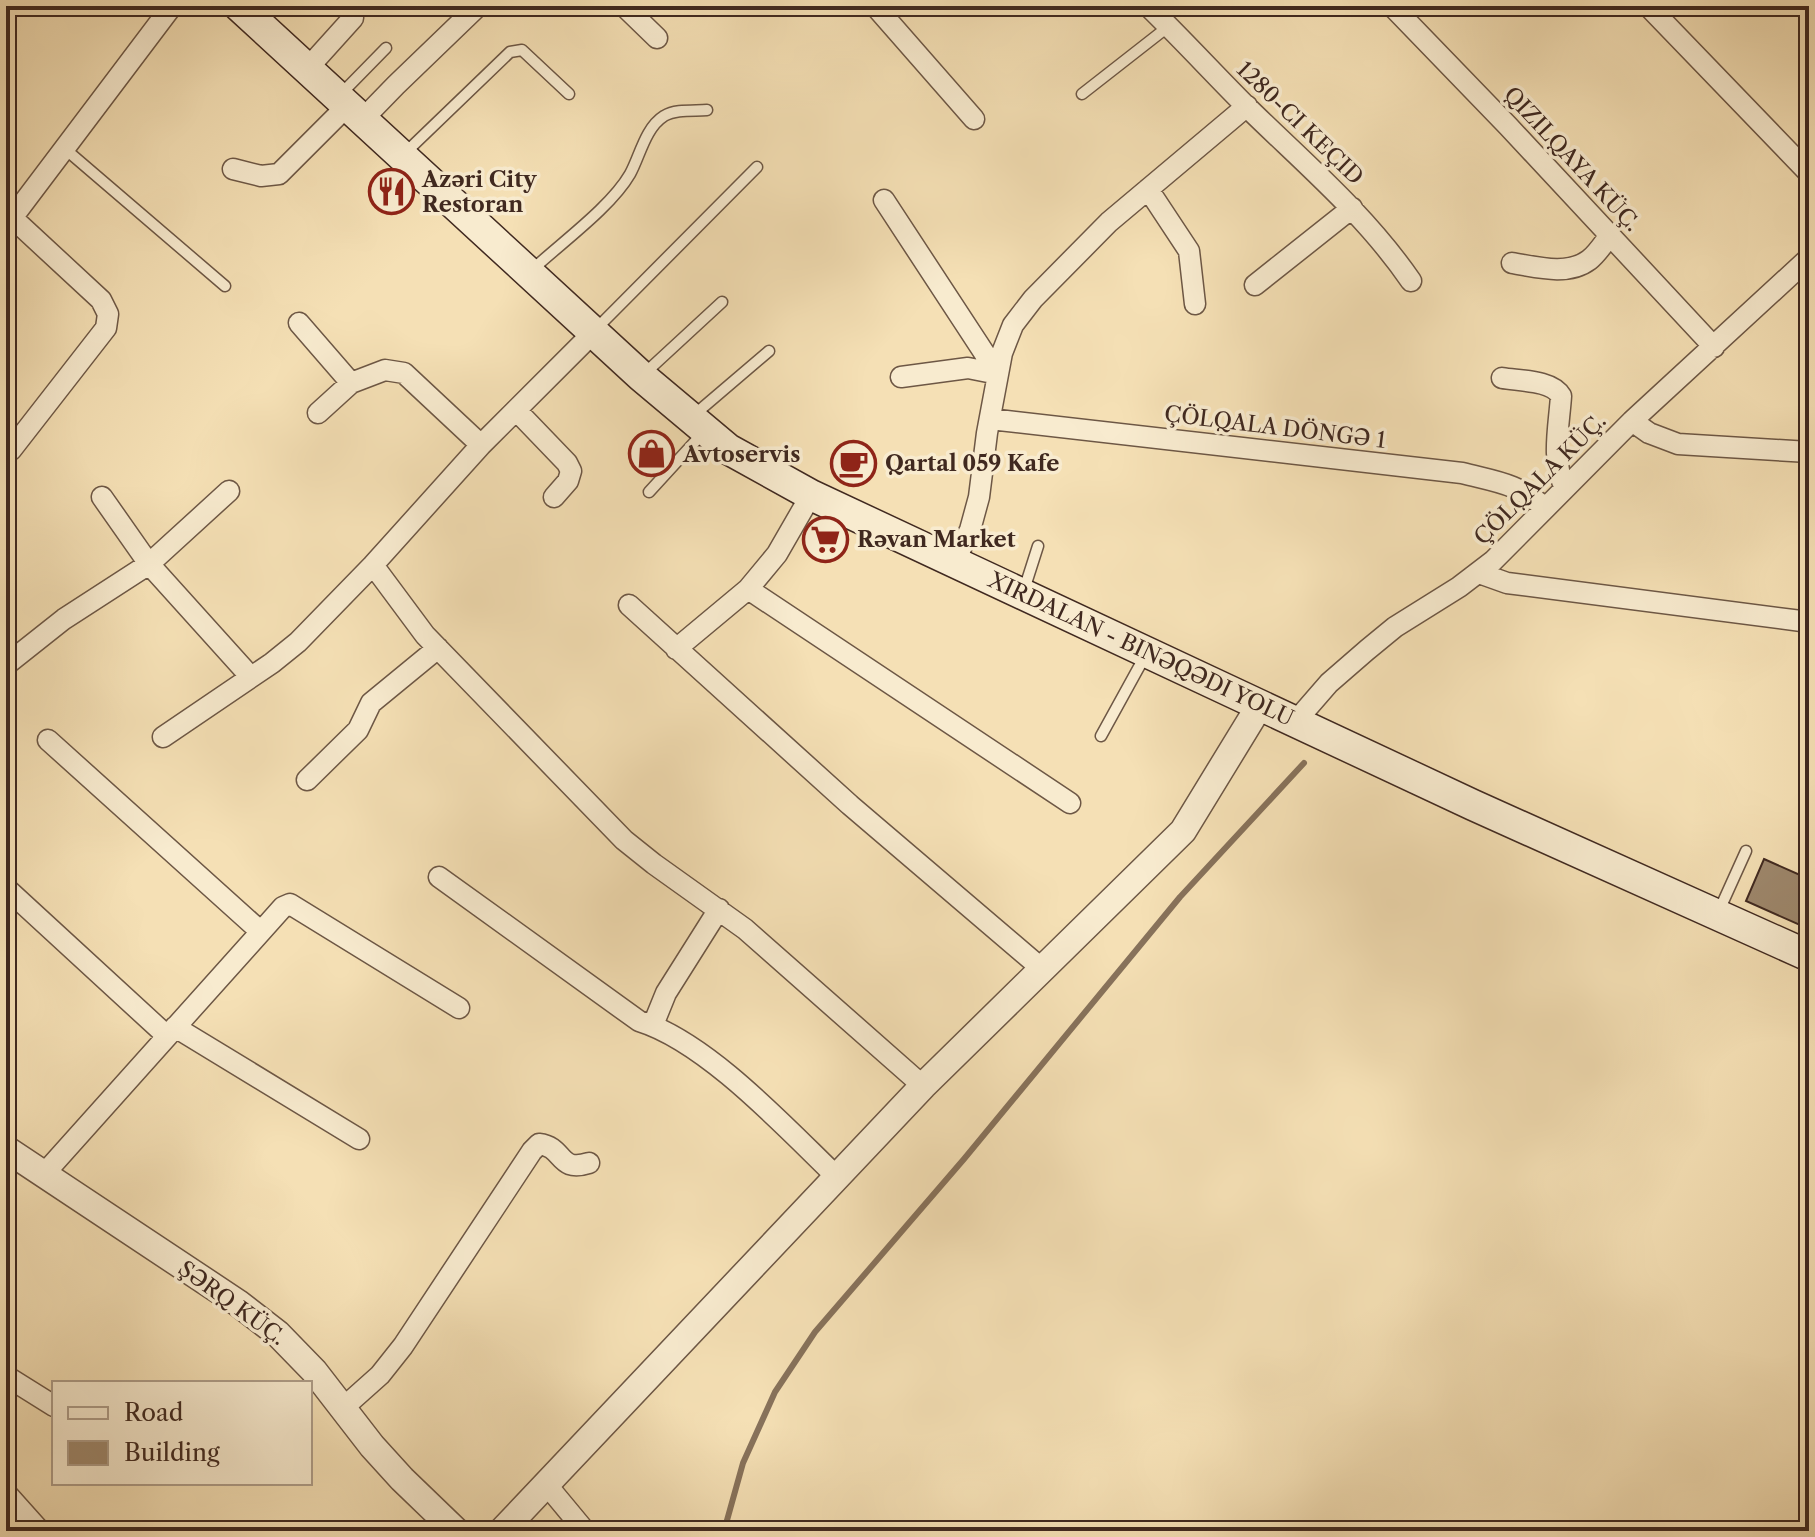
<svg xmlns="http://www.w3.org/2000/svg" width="1815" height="1537" font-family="'Libre Caslon Text',serif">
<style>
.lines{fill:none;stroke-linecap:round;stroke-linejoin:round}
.stream{stroke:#87725b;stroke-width:6}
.building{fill:#9e886d;stroke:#402920;stroke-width:2}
.service-casing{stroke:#6d5745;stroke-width:13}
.minor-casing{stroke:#6d5745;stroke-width:23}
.tertiary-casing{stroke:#6d5745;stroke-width:29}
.secondary-casing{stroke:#402920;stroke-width:33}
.service{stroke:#f8ebcf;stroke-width:10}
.minor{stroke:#f8ebcf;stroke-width:20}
.tertiary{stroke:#f8ebcf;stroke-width:26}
.secondary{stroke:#f8ebcf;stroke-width:30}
.labels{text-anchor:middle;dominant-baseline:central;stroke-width:7;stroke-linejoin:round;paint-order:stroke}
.street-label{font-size:22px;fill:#402920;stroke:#f8ebcf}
.poi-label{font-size:22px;font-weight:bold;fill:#402920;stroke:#f8ebcf;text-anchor:start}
</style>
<rect width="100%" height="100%" fill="#f5e0b5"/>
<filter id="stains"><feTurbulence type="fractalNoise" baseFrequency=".0025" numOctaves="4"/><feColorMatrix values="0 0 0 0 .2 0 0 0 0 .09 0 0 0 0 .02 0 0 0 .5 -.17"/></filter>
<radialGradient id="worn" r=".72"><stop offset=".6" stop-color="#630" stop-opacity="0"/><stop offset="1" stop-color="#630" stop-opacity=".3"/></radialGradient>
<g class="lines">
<path class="stream" d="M 724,1531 L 743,1463 L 775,1392 L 815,1332 L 964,1159 L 1180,897 L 1304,763"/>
</g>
<path class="building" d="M 1764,859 L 1809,879 L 1809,929 L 1746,901 Z"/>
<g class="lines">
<defs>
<path id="service" d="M 1082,94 L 1169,26
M 339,96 L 386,48
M 64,148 L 225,286
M 403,155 L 510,52 L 522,50 L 569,94
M 532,270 C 561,243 611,207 630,174 C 640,156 645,128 664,116 C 676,109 693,111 707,110
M 595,330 L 757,167
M 644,374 L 722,302
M 694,415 L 769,351
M 649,492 L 703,433
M 1023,593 L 1038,546
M 1101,736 L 1145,656
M 1718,913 L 1746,851"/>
<path id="minor" d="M 624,6 L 657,38
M 875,6 L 974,119
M 1148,6 C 1182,39 1214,74 1247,107 C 1304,163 1365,214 1411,281
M 1392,6 L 1508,126 L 1714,347
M 1648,6 L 1809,173
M 307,69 L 353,18
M 362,120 L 396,85 L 478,6
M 233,169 L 261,176 L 279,174 L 347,106
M 1148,189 L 1189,251 L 1195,304
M 884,200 L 998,374 L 968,368 L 901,377
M 6,212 L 101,300 L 108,314 L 106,328 L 11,450 L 6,452
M 6,226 L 172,6
M 1512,263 C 1536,267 1568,276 1589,260 C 1597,254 1604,243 1610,235
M 1255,285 L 1352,208
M 299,323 L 351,383 L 385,370 L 404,373 L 481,445
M 1502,378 C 1520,381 1552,380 1561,396 C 1559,427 1551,460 1565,488
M 516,410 L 567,463 L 571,471 L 568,481 L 554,497
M 318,413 L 351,383
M 990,419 L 1462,473 C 1497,482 1517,483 1545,508
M 1632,421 L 1649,433 L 1678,444 L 1809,452
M 102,497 L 149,564 L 250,676
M 954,562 L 970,530 L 979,497 L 987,433 L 1002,353 L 1013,325 L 1033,299 L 1109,222 L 1247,106
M 373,565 L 425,635 L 624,840 L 654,864 L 745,929 L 923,1086
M 1479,573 L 1507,583 L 1809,622
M 748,589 L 1070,803
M 629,605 L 850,805 L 1041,968
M 676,649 L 748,589 L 777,554 L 811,495
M 6,665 L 64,619 L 149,564 L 229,491
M 1296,721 L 1329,683 L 1367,650 L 1395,627 L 1459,587 L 1493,561 L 1632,421 L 1809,258
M 163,737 L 272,663 L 298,642 L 373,565 L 481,445 L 593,333
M 48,740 L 260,931
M 307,780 L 358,730 L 371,703 L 438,648
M 439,877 L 639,1021 C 707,1042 785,1127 837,1177
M 6,888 L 167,1036
M 653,1025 L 666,993 L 719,909
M 175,1027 L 359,1139
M 44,1174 L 283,907 L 290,904 L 459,1008
M 6,1376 L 54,1406
M 343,1408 L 380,1375 L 403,1346 L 532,1151 L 539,1144 C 565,1147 557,1173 589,1163
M 546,1484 L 585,1531
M 6,1493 L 40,1531"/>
<path id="tertiary" d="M 6,1149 L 238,1303 L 278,1334 L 314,1371 L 372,1446 L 402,1479 L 456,1531
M 502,1531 L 923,1086 L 1183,831 L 1260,705"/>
<path id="secondary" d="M 239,6 L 641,376 L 728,449 L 811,495 L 1473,805 L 1809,956"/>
</defs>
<use href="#service" class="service-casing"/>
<use href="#minor" class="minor-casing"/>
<use href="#tertiary" class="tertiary-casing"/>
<use href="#secondary" class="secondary-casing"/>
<use href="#service" class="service"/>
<use href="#minor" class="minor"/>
<use href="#tertiary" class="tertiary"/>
<use href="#secondary" class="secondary"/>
</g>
<defs>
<symbol id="restaurant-ring" viewBox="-11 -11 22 22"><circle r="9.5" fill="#f8ebcf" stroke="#8f2418" stroke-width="1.5"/><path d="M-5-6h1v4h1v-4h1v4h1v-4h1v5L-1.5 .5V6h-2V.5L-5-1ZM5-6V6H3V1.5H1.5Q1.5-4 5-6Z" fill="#8f2418"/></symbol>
<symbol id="shop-ring" viewBox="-11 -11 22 22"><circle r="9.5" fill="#f8ebcf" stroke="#8f2418" stroke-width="1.5"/><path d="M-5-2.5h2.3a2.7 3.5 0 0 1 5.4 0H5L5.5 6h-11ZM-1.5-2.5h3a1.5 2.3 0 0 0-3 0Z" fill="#8f2418"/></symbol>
<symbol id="cafe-ring" viewBox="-11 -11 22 22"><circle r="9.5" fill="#f8ebcf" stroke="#8f2418" stroke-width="1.5"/><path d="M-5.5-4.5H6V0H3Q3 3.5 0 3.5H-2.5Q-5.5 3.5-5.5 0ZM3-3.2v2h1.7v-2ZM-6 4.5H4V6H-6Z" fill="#8f2418"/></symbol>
<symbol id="supermarket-ring" viewBox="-11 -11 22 22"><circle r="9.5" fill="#f8ebcf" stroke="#8f2418" stroke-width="1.5"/><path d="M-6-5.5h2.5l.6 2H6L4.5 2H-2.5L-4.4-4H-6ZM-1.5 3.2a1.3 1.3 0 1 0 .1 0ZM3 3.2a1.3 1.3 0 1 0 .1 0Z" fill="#8f2418"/></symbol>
</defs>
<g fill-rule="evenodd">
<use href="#restaurant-ring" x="366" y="166" width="51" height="51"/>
<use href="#shop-ring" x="626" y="428" width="51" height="51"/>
<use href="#cafe-ring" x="828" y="438" width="51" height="51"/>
<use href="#supermarket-ring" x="800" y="514" width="51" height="51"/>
</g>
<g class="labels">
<g class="street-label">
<text transform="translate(1300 123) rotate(44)">1280-CI KEÇID</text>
<text transform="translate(1572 159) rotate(47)">QIZILQAYA KÜÇ.</text>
<text transform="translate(1275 427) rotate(7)">ÇÖLQALA DÖNGƏ 1</text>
<text transform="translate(1540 479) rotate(-45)">ÇÖLQALA KÜÇ.</text>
<text transform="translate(1141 649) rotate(25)">XIRDALAN - BINƏQƏDI YOLU</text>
<text transform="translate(232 1303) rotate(36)">ŞƏRQ KÜÇ.</text>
</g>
<g class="poi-label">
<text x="422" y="179">Azəri City<tspan x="422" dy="25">Restoran</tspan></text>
<text x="683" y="454">Avtoservis</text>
<text x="885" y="463">Qartal 059 Kafe</text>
<text x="857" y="539">Rəvan Market</text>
</g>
</g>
<rect width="1815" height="1537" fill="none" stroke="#f5e0b5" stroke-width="32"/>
<rect x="8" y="8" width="1799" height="1521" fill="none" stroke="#402920" stroke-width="4"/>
<rect x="16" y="16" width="1783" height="1505" fill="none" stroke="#402920" stroke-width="2"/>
<rect x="52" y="1381" width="260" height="104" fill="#f8ebcf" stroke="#ae9d89" stroke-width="2"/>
<rect x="68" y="1407" width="40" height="12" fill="#f8ebcf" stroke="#ae9d89" stroke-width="2"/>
<text x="124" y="1421" font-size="24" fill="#402920">Road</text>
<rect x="68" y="1441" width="40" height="24" fill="#9e886d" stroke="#ae9d89" stroke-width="2"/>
<text x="124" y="1461" font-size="24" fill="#402920">Building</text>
<rect width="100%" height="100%" filter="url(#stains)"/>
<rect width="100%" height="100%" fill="url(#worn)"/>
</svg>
